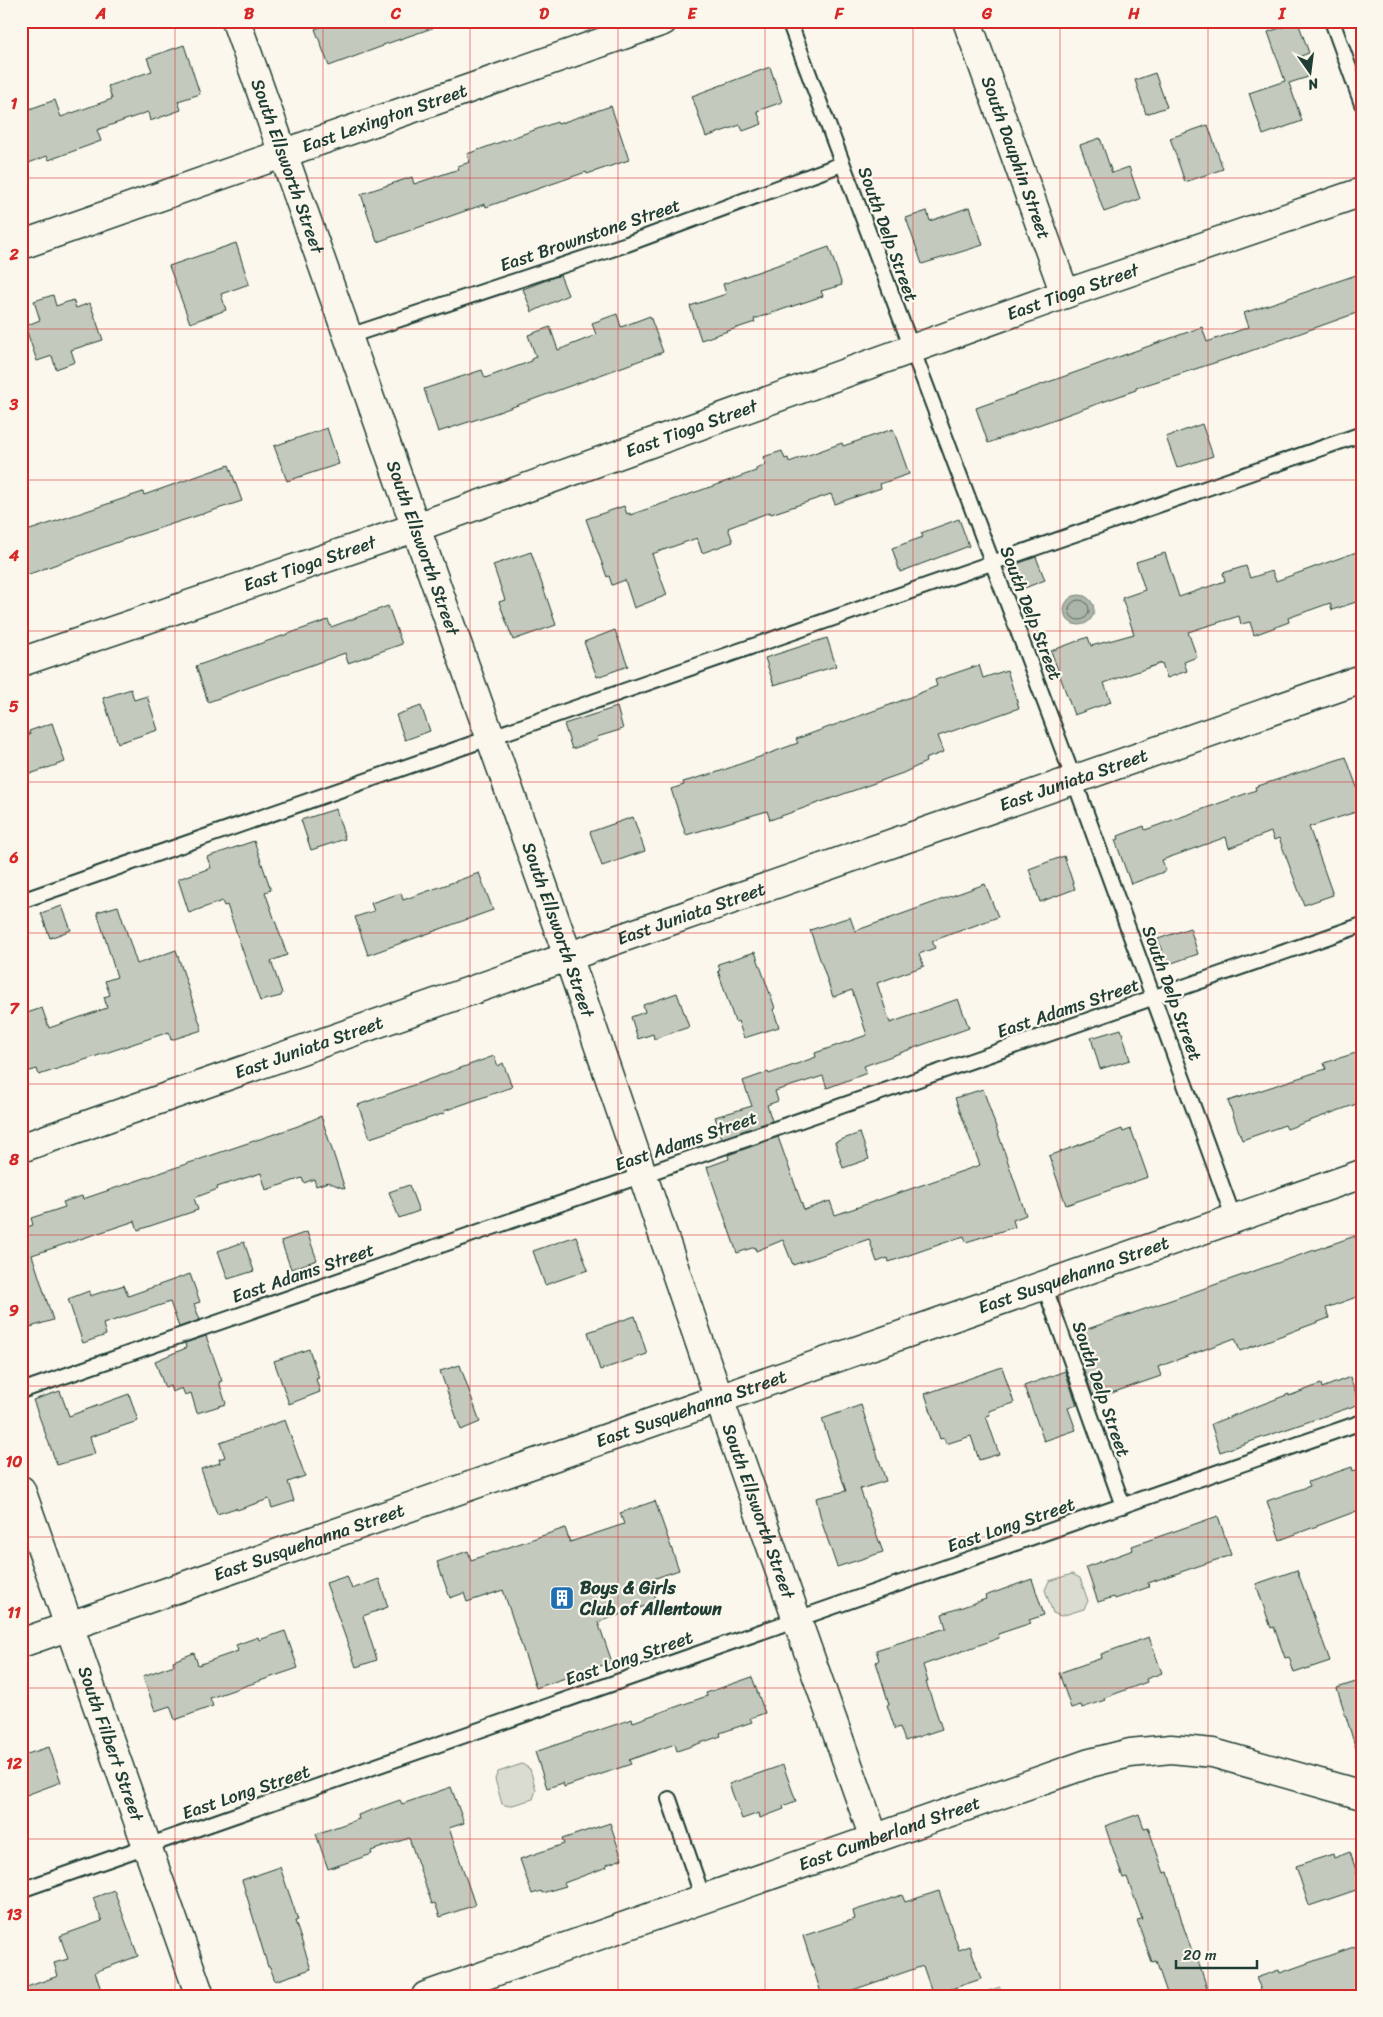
<svg xmlns="http://www.w3.org/2000/svg" width="1383" height="2017" font-family="Sriracha,sans-serif">
<style>
.green{fill:#dbdcd1;stroke:#7d8c82}
.water{fill:#adb4aa;stroke:#74847b}
.lines{fill:none;stroke-linecap:round;stroke-linejoin:round}
.shore{stroke:#586d63;stroke-width:1}
.building{fill:#c4c9be;stroke:#1f3d34}
.lane-casing{stroke:#1f3d34;stroke-width:18}
.street-casing{stroke:#1f3d34;stroke-width:31}
.secondary-casing{stroke:#1f3d34;stroke-width:31}
.lane{stroke:#fbf7ec;stroke-width:14}
.street{stroke:#fbf7ec;stroke-width:28}
.secondary{stroke:#fbf7ec;stroke-width:28}
.grid{fill:none;stroke:#d62828;stroke-width:1;stroke-opacity:0.55}
.labels{text-anchor:middle;dominant-baseline:central;stroke-width:4.5;stroke-linejoin:round;paint-order:stroke}
.street-label{font-size:18px;fill:#1f3d34;stroke:#fbf7ec}
.poi-label{font-size:18px;font-weight:bold;fill:#1f3d34;stroke:#fbf7ec;text-anchor:start}
.neatline{fill:none;stroke:#d62828;stroke-width:2}
.grid-label{font-size:16px;text-anchor:middle;font-weight:bold;fill:#d62828}
</style>
<rect width="100%" height="100%" fill="#fbf7ec"/>
<filter id="ink" filterUnits="userSpaceOnUse"><feTurbulence type="fractalNoise" baseFrequency=".02" numOctaves="2"/><feDisplacementMap in="SourceGraphic" scale="10" xChannelSelector="R" yChannelSelector="G"/><feConvolveMatrix kernelMatrix="1 2 1 2 8 2 1 2 1" color-interpolation-filters="sRGB"/></filter>
<g filter="url(#ink)">
<path class="green" d="M 1072,1574 L 1080,1578 L 1088,1601 L 1084,1609 L 1061,1616 L 1053,1613 L 1045,1590 L 1049,1581 Z
M 522,1764 L 530,1769 L 536,1790 L 533,1799 L 509,1806 L 502,1804 L 495,1779 L 498,1772 Z
M 1000,1987 L 1002,1996 L 973,1996 Z"/>
<path class="water" d="M1064 610a15 15 0 1 1 30 0a15 15 0 1 1-30 0Z"/>
<g class="lines">
<path class="shore" d="M1069 610a10 10 0 1 1 20 0a10 10 0 1 1-20 0Z"/>
</g>
<path class="building" d="M 337,21 L 440,21 L 441,25 L 383,45 L 383,46 L 329,66 L 315,29 Z
M 1298,22 L 1309,53 L 1301,56 L 1308,77 L 1289,83 L 1302,121 L 1263,135 L 1249,93 L 1285,81 L 1268,32 Z
M 184,45 L 200,94 L 178,101 L 181,110 L 150,121 L 148,112 L 97,130 L 101,141 L 49,160 L 47,156 L 21,166 L 21,112 L 55,100 L 61,117 L 112,99 L 108,86 L 152,71 L 147,58 Z
M 770,67 L 782,102 L 757,111 L 762,124 L 743,131 L 740,125 L 706,137 L 692,96 Z
M 1155,73 L 1167,107 L 1146,114 L 1135,80 Z
M 611,106 L 629,160 L 587,174 L 586,172 L 486,207 L 485,204 L 377,242 L 361,194 L 412,177 L 414,184 L 459,169 L 458,166 L 470,162 L 467,154 L 557,122 L 558,124 Z
M 1208,125 L 1223,169 L 1185,182 L 1170,138 Z
M 1100,138 L 1112,173 L 1129,167 L 1140,199 L 1104,212 L 1080,145 Z
M 970,207 L 983,245 L 922,264 L 906,218 L 927,211 L 930,221 Z
M 236,243 L 249,284 L 221,294 L 226,310 L 190,323 L 169,266 Z
M 829,247 L 842,285 L 821,291 L 823,296 L 754,319 L 755,322 L 701,340 L 690,306 L 726,294 L 723,284 Z
M 1362,273 L 1362,311 L 1242,354 L 1136,388 L 1136,390 L 988,443 L 976,408 L 1202,327 L 1207,342 L 1249,327 L 1244,313 Z
M 560,275 L 568,295 L 532,312 L 523,289 Z
M 53,295 L 56,306 L 73,300 L 76,308 L 90,303 L 103,340 L 71,350 L 75,362 L 56,369 L 52,356 L 37,361 L 25,326 L 40,320 L 34,301 Z
M 617,314 L 621,327 L 650,316 L 663,352 L 496,413 L 438,432 L 424,389 L 482,370 L 485,378 L 532,361 L 531,359 L 536,357 L 528,335 L 550,327 L 558,350 L 596,335 L 592,323 Z
M 1202,424 L 1213,456 L 1177,468 L 1166,437 Z
M 327,428 L 339,464 L 287,481 L 274,446 Z
M 893,429 L 909,474 L 880,484 L 881,488 L 835,504 L 831,494 L 771,514 L 770,512 L 728,528 L 733,542 L 702,553 L 697,538 L 652,554 L 667,595 L 634,608 L 625,580 L 612,585 L 609,576 L 607,577 L 586,519 L 624,506 L 627,514 L 630,513 L 630,515 L 756,471 L 756,469 L 766,465 L 763,457 L 782,451 L 785,459 L 788,458 L 789,462 L 842,443 L 843,446 Z
M 229,465 L 242,501 L 129,538 L 21,577 L 21,533 L 143,492 L 144,495 Z
M 959,519 L 969,546 L 900,572 L 892,548 L 923,537 L 921,533 Z
M 1362,550 L 1362,600 L 1332,610 L 1330,603 L 1288,618 L 1289,622 L 1254,635 L 1250,622 L 1241,624 L 1239,616 L 1188,632 L 1197,657 L 1184,662 L 1187,671 L 1167,678 L 1162,663 L 1104,683 L 1111,702 L 1074,715 L 1051,651 L 1088,637 L 1091,646 L 1134,634 L 1122,598 L 1145,590 L 1136,562 L 1165,553 L 1179,597 L 1225,581 L 1223,573 L 1246,566 L 1250,578 L 1272,571 L 1276,581 Z
M 531,552 L 556,625 L 513,640 L 499,602 L 505,600 L 493,565 Z
M 1036,557 L 1045,580 L 1017,591 L 1008,567 Z
M 388,606 L 402,644 L 348,663 L 345,653 L 208,702 L 196,666 L 328,620 L 331,627 Z
M 615,630 L 628,666 L 597,677 L 584,642 Z
M 827,638 L 836,666 L 774,685 L 765,658 Z
M 979,665 L 983,678 L 1007,670 L 1019,708 L 938,736 L 944,752 L 925,759 L 926,762 L 903,773 L 770,820 L 767,811 L 686,835 L 671,789 L 684,785 L 683,782 L 718,772 L 798,743 L 796,739 L 898,702 L 937,686 L 935,680 Z
M 131,689 L 134,700 L 147,696 L 158,730 L 118,743 L 103,698 Z
M 421,706 L 430,731 L 405,740 L 396,715 Z
M 617,707 L 623,729 L 597,737 L 598,740 L 572,749 L 564,724 Z
M 52,723 L 65,762 L 21,777 L 21,738 L 30,735 L 29,731 Z
M 1346,757 L 1362,801 L 1362,810 L 1309,827 L 1333,895 L 1304,905 L 1279,838 L 1274,840 L 1271,832 L 1229,848 L 1226,837 L 1162,860 L 1166,871 L 1131,884 L 1115,840 L 1119,839 L 1118,836 L 1144,826 L 1145,830 L 1256,790 L 1255,787 Z
M 336,809 L 345,839 L 311,850 L 301,820 Z
M 633,817 L 645,851 L 602,866 L 590,832 Z
M 254,841 L 271,890 L 265,892 L 287,955 L 271,961 L 282,993 L 281,996 L 260,1001 L 227,905 L 224,906 L 222,901 L 189,913 L 178,879 L 211,868 L 207,857 Z
M 1064,856 L 1075,889 L 1040,902 L 1029,869 Z
M 479,873 L 493,910 L 368,955 L 355,917 L 374,911 L 371,903 L 401,893 L 403,900 Z
M 985,884 L 998,917 L 932,941 L 935,948 L 919,954 L 924,966 L 877,983 L 890,1023 L 958,999 L 969,1028 L 864,1066 L 867,1073 L 827,1088 L 823,1076 L 775,1091 L 778,1101 L 767,1105 L 772,1121 L 722,1138 L 715,1117 L 752,1106 L 743,1081 L 768,1072 L 769,1074 L 816,1057 L 815,1053 L 867,1035 L 852,990 L 833,997 L 810,930 L 850,917 L 855,931 Z
M 62,906 L 71,930 L 50,938 L 41,913 Z
M 118,906 L 137,964 L 176,950 L 202,1030 L 171,1040 L 169,1032 L 39,1075 L 37,1069 L 27,1072 L 21,1055 L 21,1015 L 42,1008 L 49,1028 L 107,1008 L 104,997 L 110,995 L 105,981 L 117,977 L 97,912 Z
M 1190,928 L 1198,954 L 1166,965 L 1158,939 Z
M 755,952 L 775,1008 L 773,1009 L 779,1027 L 744,1038 L 738,1021 L 735,1022 L 718,971 L 720,970 L 718,964 Z
M 677,993 L 689,1027 L 654,1039 L 653,1034 L 638,1039 L 631,1017 L 645,1012 L 643,1005 Z
M 1121,1029 L 1130,1060 L 1100,1069 L 1091,1038 Z
M 1362,1051 L 1362,1102 L 1287,1129 L 1285,1125 L 1242,1140 L 1228,1101 L 1326,1069 L 1324,1063 Z
M 494,1056 L 498,1066 L 503,1063 L 512,1087 L 444,1111 L 445,1113 L 370,1138 L 358,1105 Z
M 983,1089 L 1026,1215 L 1013,1220 L 1015,1227 L 966,1242 L 964,1236 L 889,1262 L 888,1258 L 877,1262 L 869,1239 L 793,1265 L 783,1240 L 756,1251 L 755,1247 L 737,1253 L 707,1167 L 729,1159 L 728,1155 L 778,1137 L 804,1210 L 830,1201 L 835,1215 L 980,1165 L 955,1098 Z
M 321,1116 L 345,1189 L 328,1182 L 316,1186 L 314,1179 L 304,1183 L 302,1178 L 266,1190 L 261,1173 L 217,1187 L 218,1189 L 194,1198 L 198,1210 L 138,1230 L 135,1221 L 32,1255 L 53,1320 L 21,1330 L 21,1229 L 33,1225 L 31,1218 L 65,1207 L 63,1202 L 82,1196 L 83,1199 L 298,1126 Z
M 1122,1129 L 1123,1132 L 1131,1129 L 1148,1177 L 1066,1205 L 1049,1156 Z
M 860,1133 L 869,1159 L 843,1168 L 835,1142 Z
M 409,1185 L 419,1211 L 399,1218 L 389,1192 Z
M 307,1232 L 317,1260 L 291,1269 L 281,1241 Z
M 576,1236 L 588,1270 L 545,1285 L 533,1251 Z
M 1355,1236 L 1362,1257 L 1362,1295 L 1326,1308 L 1329,1318 L 1240,1351 L 1235,1338 L 1158,1367 L 1161,1376 L 1094,1399 L 1082,1365 L 1086,1363 L 1076,1333 Z
M 244,1242 L 254,1271 L 228,1279 L 218,1251 Z
M 190,1274 L 200,1302 L 194,1304 L 200,1320 L 179,1327 L 170,1302 L 103,1324 L 106,1335 L 83,1343 L 68,1299 L 89,1291 L 90,1296 L 124,1285 L 128,1296 Z
M 635,1316 L 647,1354 L 600,1370 L 588,1332 Z
M 206,1336 L 222,1381 L 219,1382 L 226,1404 L 197,1413 L 191,1393 L 185,1395 L 182,1388 L 172,1392 L 170,1386 L 165,1388 L 155,1361 L 186,1348 L 185,1343 Z
M 309,1349 L 319,1378 L 316,1379 L 320,1392 L 289,1404 L 274,1361 Z
M 460,1365 L 480,1422 L 461,1430 L 440,1371 Z
M 1002,1367 L 1014,1403 L 989,1411 L 990,1415 L 986,1416 L 999,1454 L 979,1460 L 971,1436 L 946,1444 L 944,1438 L 940,1439 L 925,1394 Z
M 1065,1371 L 1077,1405 L 1068,1408 L 1076,1430 L 1044,1441 L 1024,1386 Z
M 1350,1377 L 1360,1404 L 1220,1452 L 1211,1424 L 1289,1394 L 1289,1396 L 1321,1384 L 1322,1388 Z
M 60,1391 L 69,1416 L 129,1394 L 138,1421 L 90,1437 L 95,1454 L 57,1465 L 33,1400 Z
M 861,1405 L 886,1481 L 860,1489 L 883,1552 L 837,1567 L 822,1523 L 816,1498 L 846,1491 L 822,1419 Z
M 285,1420 L 305,1476 L 288,1482 L 294,1501 L 272,1508 L 269,1499 L 237,1510 L 236,1508 L 217,1514 L 201,1469 L 220,1463 L 219,1459 L 225,1457 L 220,1443 Z
M 1352,1467 L 1353,1471 L 1362,1468 L 1362,1509 L 1280,1540 L 1267,1501 L 1310,1486 L 1308,1482 Z
M 655,1501 L 679,1570 L 650,1580 L 657,1602 L 598,1622 L 612,1662 L 536,1688 L 503,1590 L 467,1602 L 464,1593 L 450,1598 L 437,1562 L 468,1551 L 471,1560 L 565,1528 L 570,1542 L 624,1524 L 620,1513 Z
M 1218,1516 L 1231,1555 L 1148,1583 L 1149,1587 L 1115,1599 L 1114,1597 L 1098,1602 L 1086,1567 L 1133,1550 L 1132,1546 Z
M 1297,1570 L 1330,1661 L 1294,1673 L 1289,1657 L 1285,1658 L 1274,1627 L 1271,1628 L 1256,1584 Z
M 347,1576 L 352,1589 L 379,1579 L 388,1607 L 363,1616 L 377,1660 L 356,1667 L 326,1583 Z
M 1032,1579 L 1044,1615 L 1029,1620 L 1031,1623 L 998,1634 L 999,1638 L 923,1665 L 928,1682 L 926,1682 L 942,1729 L 905,1741 L 900,1727 L 895,1729 L 887,1705 L 889,1704 L 876,1662 L 879,1660 L 876,1650 L 946,1628 L 942,1614 L 986,1599 L 985,1596 Z
M 285,1631 L 298,1668 L 210,1698 L 213,1706 L 175,1720 L 170,1706 L 155,1711 L 143,1676 L 174,1665 L 173,1661 L 194,1653 L 198,1665 L 238,1651 L 236,1645 L 258,1637 L 259,1640 Z
M 1149,1637 L 1162,1673 L 1146,1679 L 1147,1682 L 1104,1698 L 1105,1700 L 1082,1708 L 1081,1705 L 1071,1708 L 1059,1673 L 1102,1658 L 1101,1654 Z
M 752,1677 L 765,1713 L 750,1718 L 752,1722 L 720,1733 L 721,1736 L 677,1751 L 675,1744 L 629,1760 L 631,1764 L 564,1787 L 563,1783 L 547,1788 L 535,1752 L 632,1719 L 633,1722 L 707,1696 L 706,1693 Z
M 1362,1680 L 1362,1751 L 1357,1752 L 1337,1688 Z
M 49,1747 L 61,1782 L 21,1797 L 21,1756 Z
M 783,1765 L 796,1801 L 783,1806 L 784,1809 L 760,1818 L 759,1813 L 742,1819 L 729,1784 Z
M 451,1787 L 464,1823 L 449,1828 L 475,1905 L 440,1917 L 435,1903 L 432,1904 L 409,1838 L 371,1851 L 372,1854 L 328,1869 L 316,1834 L 359,1819 L 358,1815 L 400,1800 L 402,1804 Z
M 1139,1814 L 1144,1828 L 1148,1827 L 1164,1873 L 1168,1872 L 1183,1925 L 1194,1958 L 1197,1957 L 1208,1991 L 1194,1996 L 1168,1996 L 1156,1961 L 1152,1962 L 1137,1920 L 1142,1919 L 1127,1877 L 1123,1878 L 1105,1826 Z
M 610,1823 L 622,1859 L 606,1865 L 607,1867 L 564,1883 L 566,1886 L 542,1893 L 541,1891 L 532,1894 L 520,1859 L 564,1844 L 562,1839 Z
M 1350,1852 L 1362,1888 L 1309,1906 L 1296,1866 L 1333,1854 L 1334,1858 Z
M 280,1867 L 298,1920 L 295,1921 L 311,1969 L 275,1981 L 270,1967 L 268,1967 L 242,1880 Z
M 114,1890 L 138,1956 L 95,1972 L 103,1996 L 21,1996 L 21,1989 L 58,1976 L 54,1963 L 68,1959 L 60,1936 L 102,1921 L 93,1898 Z
M 939,1891 L 959,1950 L 970,1946 L 981,1979 L 933,1995 L 923,1966 L 835,1996 L 822,1996 L 803,1936 L 855,1919 L 853,1911 L 902,1895 L 905,1902 Z
M 1362,1944 L 1362,1988 L 1341,1996 L 1264,1996 L 1256,1978 L 1279,1970 L 1280,1973 Z"/>
<g class="lines">
<defs>
<path id="lane" d="M 789,21 L 1074,780 L 1234,1219
M 1332,21 L 1362,104
M 349,336 L 627,244 L 842,164
M 21,901 L 1362,434
M 1044,1285 L 1123,1506
M 21,1391 L 1362,925
M 669,1799 L 703,1898
M 21,1890 L 1362,1422"/>
<g id="street">
<path id="s1" d="M 236,21 L 568,956 L 719,1399 L 874,1838"/>
<path id="s2" d="M 967,21 L 1065,294"/>
<path id="s3" d="M 21,245 L 663,21"/>
<path id="s4" d="M 21,662 L 417,527 L 1065,294 L 1362,192"/>
<path id="s5" d="M 21,1148 L 1362,679"/>
<path id="s6" d="M 21,1490 L 200,1996"/>
<path id="s7" d="M 426,1996 L 1090,1763 L 1130,1753 L 1171,1749 L 1213,1753 L 1362,1795"/>
</g>
<g id="secondary">
<path id="s8" d="M 21,1643 L 1362,1174"/>
</g>
</defs>
<use href="#lane" class="lane-casing"/>
<use href="#street" class="street-casing"/>
<use href="#secondary" class="secondary-casing"/>
<use href="#lane" class="lane"/>
<use href="#street" class="street"/>
<use href="#secondary" class="secondary"/>
</g>
</g>
<path class="grid" d="M 175,21 L 175,1996M 323,21 L 323,1996M 470,21 L 470,1996M 618,21 L 618,1996M 765,21 L 765,1996M 913,21 L 913,1996M 1060,21 L 1060,1996M 1208,21 L 1208,1996M 21,178 L 1362,178M 21,329 L 1362,329M 21,480 L 1362,480M 21,631 L 1362,631M 21,782 L 1362,782M 21,933 L 1362,933M 21,1084 L 1362,1084M 21,1235 L 1362,1235M 21,1386 L 1362,1386M 21,1537 L 1362,1537M 21,1688 L 1362,1688M 21,1839 L 1362,1839"/>
<defs>
<symbol id="building-square" viewBox="-11 -11 22 22"><rect x="-9" y="-9" width="18" height="18" rx="4" fill="#1f6fb2" stroke="#fbf7ec"/><path d="M-4-6H4V6H1V3H-1V6H-4ZM-2.5-4.3h1.7v1.8h-1.7ZM.8-4.3h1.7v1.8H.8ZM-2.5-1h1.7V.8h-1.7ZM.8-1h1.7V.8H.8Z" fill="#fff"/></symbol>
</defs>
<g fill-rule="evenodd">
<use href="#building-square" x="548" y="1584" width="28" height="28"/>
</g>
<g class="labels">
<g class="street-label">
<text stroke="none"><textPath href="#s3" startOffset="385">East Lexington Street</textPath></text>
<text stroke="none"><textPath href="#s2" startOffset="145">South Dauphin Street</textPath></text>
<text stroke="none"><textPath href="#s1" startOffset="154">South Ellsworth Street</textPath></text>
<text transform="translate(888 234) rotate(70)">South Delp Street</text>
<text transform="translate(590 235) rotate(-19)">East Brownstone Street</text>
<text stroke="none"><textPath href="#s4" startOffset="1115">East Tioga Street</textPath></text>
<text stroke="none"><textPath href="#s4" startOffset="710">East Tioga Street</textPath></text>
<text stroke="none"><textPath href="#s1" startOffset="559">South Ellsworth Street</textPath></text>
<text stroke="none"><textPath href="#s4" startOffset="305">East Tioga Street</textPath></text>
<text transform="translate(1031 613) rotate(69)">South Delp Street</text>
<text stroke="none"><textPath href="#s5" startOffset="1115">East Juniata Street</textPath></text>
<text stroke="none"><textPath href="#s5" startOffset="710">East Juniata Street</textPath></text>
<text stroke="none"><textPath href="#s1" startOffset="964">South Ellsworth Street</textPath></text>
<text transform="translate(1172 993) rotate(70)">South Delp Street</text>
<text transform="translate(1068 1008) rotate(-19)">East Adams Street</text>
<text stroke="none"><textPath href="#s5" startOffset="305">East Juniata Street</textPath></text>
<text transform="translate(686 1141) rotate(-19)">East Adams Street</text>
<text transform="translate(303 1273) rotate(-19)">East Adams Street</text>
<text stroke="none"><textPath href="#s8" startOffset="1115">East Susquehanna Street</textPath></text>
<text transform="translate(1101 1389) rotate(71)">South Delp Street</text>
<text stroke="none"><textPath href="#s8" startOffset="710">East Susquehanna Street</textPath></text>
<text stroke="none"><textPath href="#s1" startOffset="1579">South Ellsworth Street</textPath></text>
<text transform="translate(1011 1525) rotate(-19)">East Long Street</text>
<text stroke="none"><textPath href="#s8" startOffset="305">East Susquehanna Street</textPath></text>
<text transform="translate(629 1658) rotate(-19)">East Long Street</text>
<text stroke="none"><textPath href="#s6" startOffset="269">South Filbert Street</textPath></text>
<text transform="translate(246 1792) rotate(-19)">East Long Street</text>
<text stroke="none"><textPath href="#s7" startOffset="491">East Cumberland Street</textPath></text>
</g>
<g class="poi-label">
<text x="580" y="1588">Boys &amp; Girls<tspan x="580" dy="21">Club of Allentown</tspan></text>
</g>
</g>
<rect width="1383" height="2017" fill="none" stroke="#fbf7ec" stroke-width="55"/>
<g transform="translate(1310 72) rotate(166)" stroke="#fbf7ec" stroke-width="4" paint-order="stroke">
<path d="M0-4L9 19L0 12L-9 19Z" fill="#1f3d34"/>
<text y="-8" font-size="14" font-weight="bold" text-anchor="middle" fill="#1f3d34">N</text>
</g>
<path d="M1176 1960v8h81v-8" fill="none" stroke="#1f3d34" stroke-width="2.5"/>
<text x="1183" y="1960" font-size="15" fill="#1f3d34" stroke="#fbf7ec" stroke-width="4" paint-order="stroke">20 m</text>
<rect x="28" y="28" width="1328" height="1962" class="neatline"/>
<g class="grid-label">
<text x="101" y="19">A</text>
<text x="249" y="19">B</text>
<text x="396" y="19">C</text>
<text x="544" y="19">D</text>
<text x="692" y="19">E</text>
<text x="839" y="19">F</text>
<text x="987" y="19">G</text>
<text x="1134" y="19">H</text>
<text x="1282" y="19">I</text>
<text x="14" y="109">1</text>
<text x="14" y="260">2</text>
<text x="14" y="410">3</text>
<text x="14" y="561">4</text>
<text x="14" y="712">5</text>
<text x="14" y="863">6</text>
<text x="14" y="1014">7</text>
<text x="14" y="1165">8</text>
<text x="14" y="1316">9</text>
<text x="14" y="1467">10</text>
<text x="14" y="1618">11</text>
<text x="14" y="1769">12</text>
<text x="14" y="1920">13</text>
</g>
</svg>
